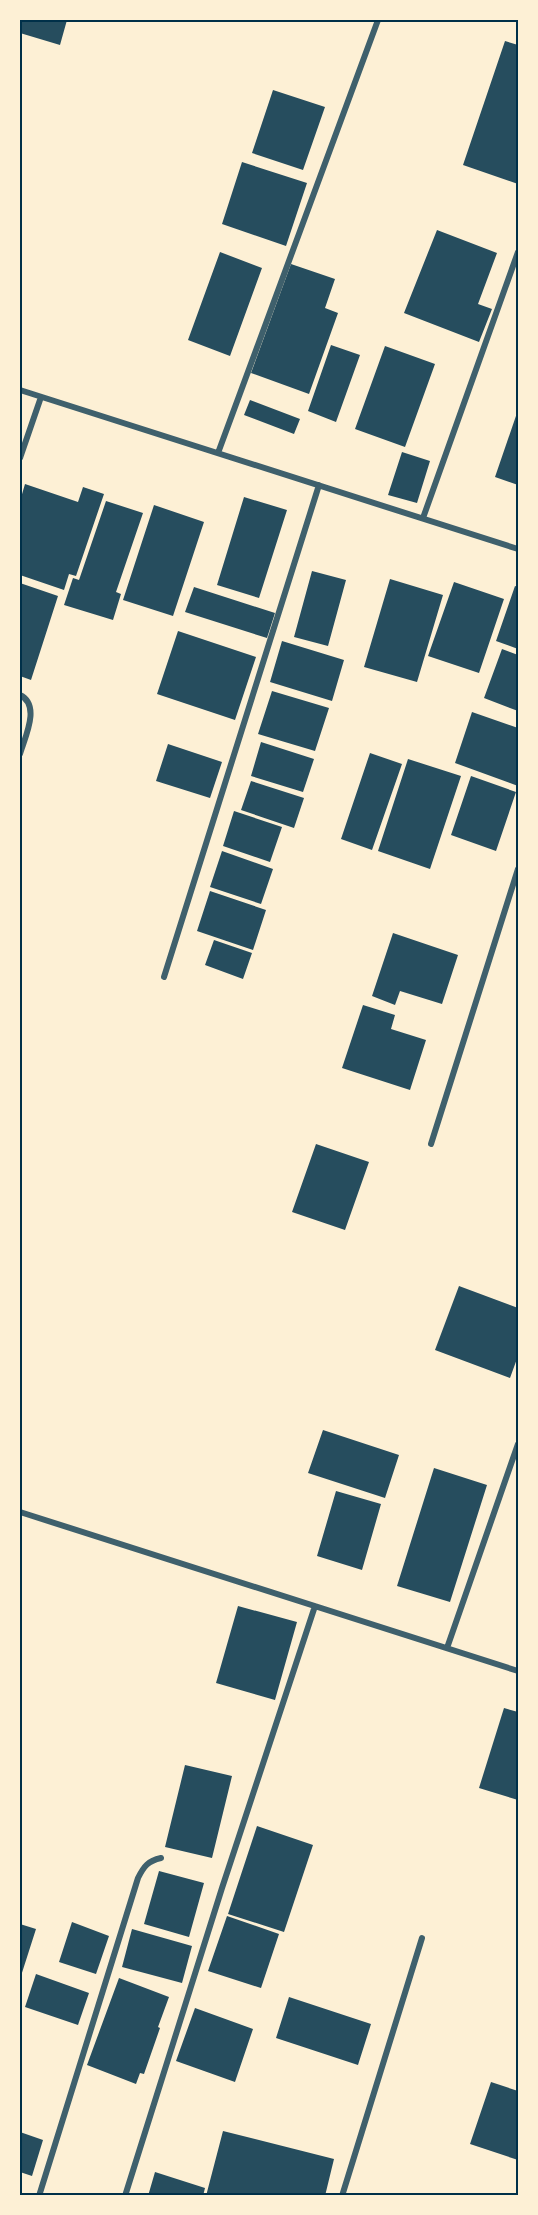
<svg xmlns="http://www.w3.org/2000/svg" width="538" height="2215" font-family="Cabin,sans-serif">
<style>
.building{fill:#264d5e}
.lines{fill:none;stroke-linecap:round;stroke-linejoin:round}
.minor{stroke:#3f606c;stroke-width:6}
.neatline{fill:none;stroke:#003049;stroke-width:2}
</style>
<rect width="100%" height="100%" fill="#fdf0d5"/>
<path class="building" d="M 20,20 L 67,20 L 60,45 L 20,33 Z
M 505,41 L 518,45 L 518,184 L 463,165 Z
M 273,90 L 325,107 L 303,170 L 252,153 Z
M 242,162 L 307,183 L 286,246 L 222,224 Z
M 437,230 L 497,253 L 478,304 L 492,309 L 479,342 L 404,313 Z
M 220,252 L 262,268 L 230,356 L 188,340 Z
M 291,264 L 335,279 L 325,308 L 338,313 L 309,394 L 251,373 Z
M 331,345 L 360,355 L 336,422 L 308,411 Z
M 385,346 L 435,364 L 405,447 L 355,429 Z
M 250,400 L 300,419 L 294,434 L 244,415 Z
M 518,410 L 518,485 L 495,477 Z
M 402,452 L 430,461 L 417,503 L 388,495 Z
M 25,484 L 78,502 L 83,487 L 104,494 L 76,576 L 69,574 L 64,590 L 20,575 L 20,501 Z
M 244,497 L 287,510 L 259,598 L 217,585 Z
M 106,501 L 143,513 L 116,592 L 121,594 L 113,620 L 64,605 L 73,578 L 79,580 Z
M 154,505 L 204,522 L 173,616 L 123,600 Z
M 312,571 L 346,580 L 328,646 L 294,637 Z
M 390,579 L 443,595 L 417,682 L 364,667 Z
M 454,582 L 504,599 L 479,673 L 428,656 Z
M 20,583 L 58,596 L 31,680 L 20,676 Z
M 515,586 L 518,587 L 518,649 L 496,641 Z
M 194,587 L 275,613 L 267,638 L 185,612 Z
M 178,631 L 256,657 L 235,720 L 157,694 Z
M 282,641 L 344,660 L 332,701 L 270,682 Z
M 502,649 L 518,655 L 518,711 L 484,698 Z
M 272,691 L 329,708 L 315,751 L 258,734 Z
M 472,712 L 518,728 L 518,786 L 455,763 Z
M 261,742 L 314,759 L 303,792 L 251,776 Z
M 168,744 L 222,762 L 210,798 L 156,781 Z
M 370,753 L 402,764 L 372,850 L 341,839 Z
M 408,759 L 461,776 L 430,869 L 378,851 Z
M 471,776 L 516,792 L 496,851 L 451,835 Z
M 251,781 L 304,798 L 294,828 L 241,810 Z
M 234,811 L 282,827 L 270,862 L 223,846 Z
M 222,851 L 273,869 L 261,904 L 210,887 Z
M 210,891 L 266,910 L 253,950 L 197,931 Z
M 393,933 L 458,955 L 442,1004 L 400,991 L 395,1005 L 372,996 Z
M 214,940 L 252,953 L 243,979 L 205,965 Z
M 363,1005 L 395,1015 L 391,1029 L 426,1040 L 410,1090 L 342,1068 Z
M 316,1144 L 369,1162 L 345,1230 L 292,1212 Z
M 459,1286 L 518,1308 L 518,1356 L 510,1378 L 435,1350 Z
M 323,1430 L 399,1455 L 385,1498 L 308,1473 Z
M 434,1468 L 487,1485 L 450,1602 L 397,1586 Z
M 336,1491 L 381,1504 L 362,1570 L 317,1556 Z
M 238,1606 L 297,1622 L 275,1700 L 216,1683 Z
M 504,1708 L 518,1712 L 518,1800 L 479,1788 Z
M 185,1765 L 232,1776 L 212,1858 L 165,1847 Z
M 257,1826 L 313,1845 L 284,1932 L 228,1914 Z
M 159,1871 L 204,1883 L 189,1937 L 144,1924 Z
M 227,1916 L 279,1934 L 261,1988 L 208,1971 Z
M 72,1922 L 109,1936 L 96,1974 L 59,1962 Z
M 20,1924 L 36,1929 L 20,1979 Z
M 132,1929 L 192,1946 L 182,1983 L 122,1967 Z
M 36,1974 L 89,1993 L 78,2025 L 25,2007 Z
M 119,1978 L 169,1997 L 158,2027 L 160,2028 L 144,2074 L 140,2073 L 136,2084 L 87,2065 Z
M 289,1997 L 371,2024 L 358,2065 L 276,2038 Z
M 195,2008 L 253,2029 L 235,2082 L 176,2061 Z
M 491,2082 L 518,2091 L 518,2160 L 470,2144 Z
M 223,2131 L 334,2159 L 325,2196 L 206,2196 Z
M 20,2132 L 43,2140 L 32,2176 L 20,2172 Z
M 155,2172 L 205,2188 L 203,2196 L 148,2196 Z"/>
<g class="lines">
<path class="minor" d="M 20,390 L 518,549
M 218,453 L 378,20
M 20,458 L 41,397
M 423,518 L 518,252
M 20,695 C 41,705 25,737 20,754
M 164,977 L 319,485
M 431,1144 L 518,869
M 20,1512 L 518,1671
M 447,1648 L 518,1444
M 39,2196 L 138,1878 C 144,1866 148,1861 161,1858
M 125,2196 L 222,1888 L 315,1606
M 342,2196 L 422,1938"/>
</g>
<rect width="538" height="2215" fill="none" stroke="#fdf0d5" stroke-width="42"/>
<rect x="21" y="21" width="496" height="2173" class="neatline"/>
</svg>
